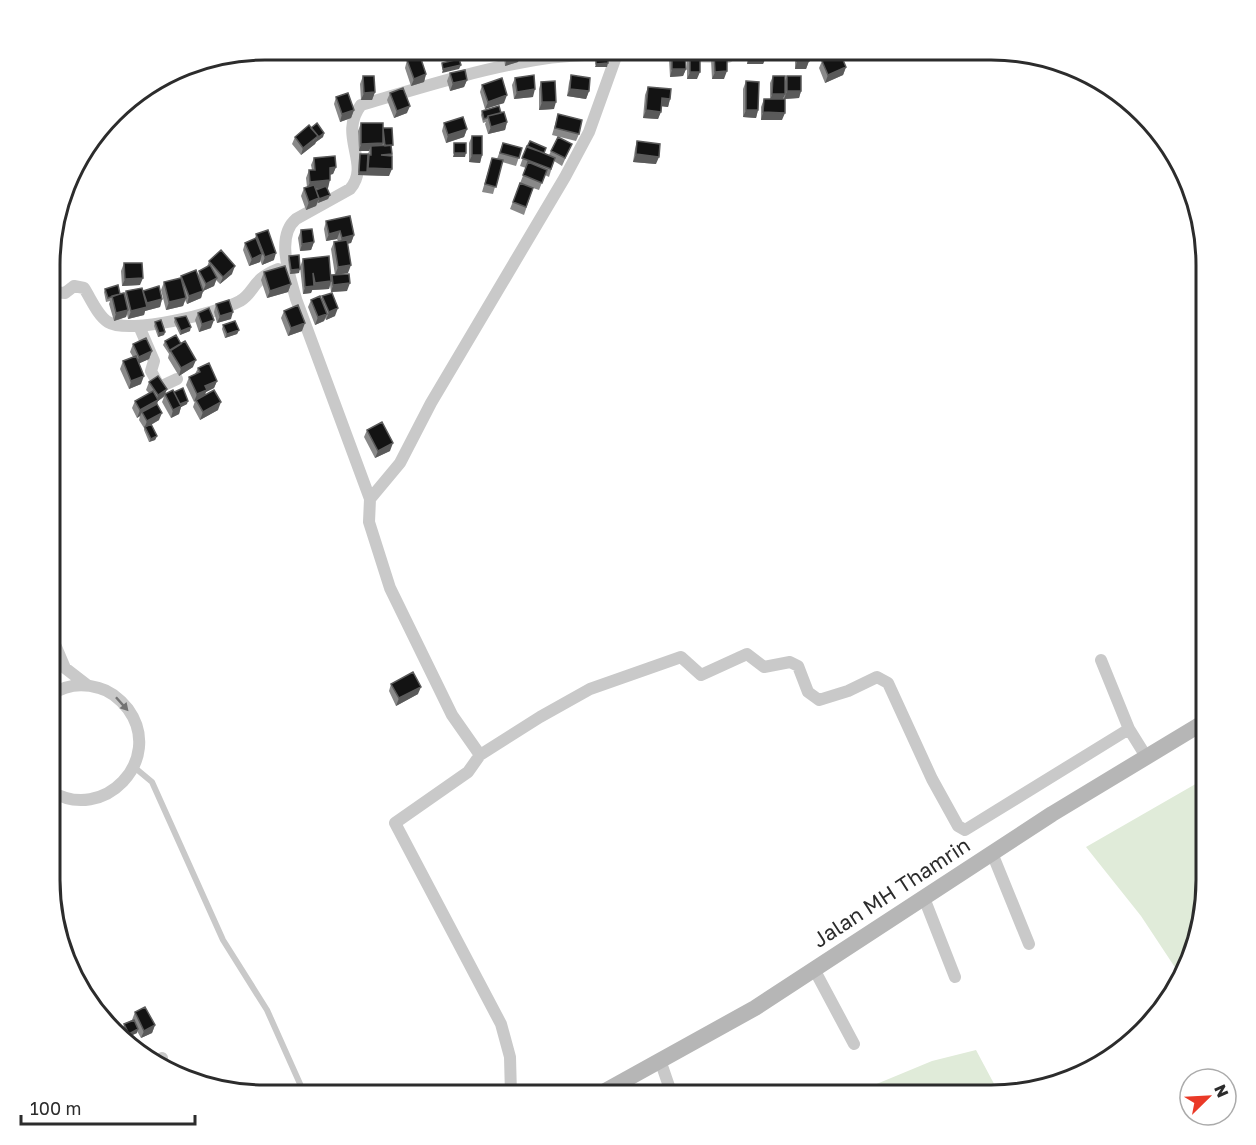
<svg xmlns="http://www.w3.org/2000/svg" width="1256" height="1145" font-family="'Golos Text',sans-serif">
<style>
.green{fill:#e0ebd9}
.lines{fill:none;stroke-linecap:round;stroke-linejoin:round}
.lane{stroke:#c9c9c9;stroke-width:6}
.street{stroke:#c9c9c9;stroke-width:12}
.secondary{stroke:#b6b6b6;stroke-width:16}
.wall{fill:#898989}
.shaded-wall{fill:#5a5a5a}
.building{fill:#131313;stroke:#5a5a5a;stroke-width:1.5}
.oneway{fill:#737373}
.labels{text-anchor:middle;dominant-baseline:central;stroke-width:6;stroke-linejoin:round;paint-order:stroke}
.street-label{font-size:21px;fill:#2c2c2c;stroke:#fff}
.rim{fill:none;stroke:#2c2c2c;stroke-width:3}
</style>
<rect width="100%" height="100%" fill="#fff"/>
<path class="green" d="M 1206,778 L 1206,880 L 1182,978 L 1141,916 L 1086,847 Z
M 976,1050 L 1000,1095 L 850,1095 L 932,1061 Z"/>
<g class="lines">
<path class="lane" d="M 134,767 L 152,782 L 223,940 L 267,1010 L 305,1095"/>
<path class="street" d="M 53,292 L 65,293 L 74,286 L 84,288 C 91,299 98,316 108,322 C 129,335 218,313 240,301 C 255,292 252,279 278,269
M 139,326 L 154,361 L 151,371 L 158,384 L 162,386 L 177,379
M 370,499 L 296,299 C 290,276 275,237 296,219 L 350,189 C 372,164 337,136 361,105 C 419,88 476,70 535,60 C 597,50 665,56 728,57 L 735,50
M 51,635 L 65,668 L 87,685
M 1101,660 L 1129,729 L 1147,758
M 480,755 L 452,715 L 390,588 L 369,522 L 370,499 L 400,463 L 431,403 L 565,177 L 589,132 L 618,51
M 51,791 C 103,824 165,760 128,709 C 120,699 111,691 99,688 C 82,683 65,685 51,695
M 992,853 L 1029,944
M 924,898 L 955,977
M 814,969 L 854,1044
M 660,1060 L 672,1095
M 155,1062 L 162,1058
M 511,1095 L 510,1057 L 501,1024 L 395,823 L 468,772 L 480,755 L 540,717 L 590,689 L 681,657 L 701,675 L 747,654 L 764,667 L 790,662 L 798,666 L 808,692 L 819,700 L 848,691 L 877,677 L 888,683 L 932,779 L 958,826 L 965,830 L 1129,729"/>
<path class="secondary" d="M 598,1095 L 755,1008 L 1052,814 L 1206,721"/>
</g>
<path class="wall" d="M 503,50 L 538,50 L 535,57 L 521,60 L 521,55 L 518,62 L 505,66 Z
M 747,50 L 767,50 L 766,50 L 766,57 L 763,64 L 747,64 L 748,50 Z
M 795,50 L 809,50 L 809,61 L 806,69 L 795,69 Z
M 672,51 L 686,69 L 683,76 L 670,77 L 669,59 Z
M 690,51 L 697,79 L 687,79 L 687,59 Z
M 714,53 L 724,79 L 712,79 L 711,60 Z
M 407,60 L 426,74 L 424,82 L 411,86 L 405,68 Z
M 822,61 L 846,67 L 843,75 L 825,83 L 819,68 Z
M 450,73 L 467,80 L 464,87 L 450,91 L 447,81 Z
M 571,75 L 589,91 L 586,99 L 567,96 L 569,83 Z
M 363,76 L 375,92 L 372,100 L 361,100 L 360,84 Z
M 773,76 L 785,81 L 787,76 L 801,91 L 799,98 L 784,99 L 784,95 L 783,99 L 782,120 L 761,120 L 761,107 L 764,99 L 770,99 L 770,83 Z
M 515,78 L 533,97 L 514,99 L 512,85 Z
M 746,81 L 758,110 L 756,118 L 743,117 L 743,89 Z
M 541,82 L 554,109 L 539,110 L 539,89 Z
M 482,85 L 504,103 L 485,109 L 480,92 Z
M 648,87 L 670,99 L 668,107 L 662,106 L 658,119 L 643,118 L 645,95 Z
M 390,93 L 407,113 L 394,118 L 387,100 Z
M 336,97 L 354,110 L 351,118 L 340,122 L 334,104 Z
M 482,111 L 501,113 L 507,122 L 505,130 L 488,134 L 485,124 L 486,122 L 483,123 L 481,115 Z
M 558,114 L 579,134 L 576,141 L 552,135 Z
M 361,123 L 383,130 L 392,149 L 389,176 L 358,175 L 359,157 L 360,154 L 368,154 L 369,151 L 359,151 L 358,131 Z
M 444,123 L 467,129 L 464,137 L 446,143 L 442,131 Z
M 311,128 L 324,133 L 323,137 L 316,142 L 315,144 L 301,155 L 292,144 L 295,137 Z
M 472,136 L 482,155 L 480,163 L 469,162 L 469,143 Z
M 637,141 L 656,164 L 633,162 L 635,149 Z
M 503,143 L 522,148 L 516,166 L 502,162 L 493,194 L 482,192 L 492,158 L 497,159 Z
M 572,144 L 562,166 L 554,161 L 549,177 L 545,175 L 539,190 L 533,188 L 524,215 L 510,209 L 526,168 L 520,166 L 527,146 L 549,155 L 551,151 Z
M 314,158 L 336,167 L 333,174 L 330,175 L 328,188 L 327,188 L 330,195 L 328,199 L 318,203 L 318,202 L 316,206 L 306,210 L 301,196 L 304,188 L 307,187 L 306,178 L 309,170 L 312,170 L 311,165 Z
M 326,221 L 354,235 L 351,243 L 347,244 L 348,273 L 335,275 L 331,249 L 334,242 L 338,241 L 337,239 L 326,241 L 324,229 Z
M 301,230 L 314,242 L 311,250 L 300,251 L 298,238 Z
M 256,234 L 274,260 L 262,265 L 260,260 L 260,262 L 249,266 L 243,250 L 245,243 L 255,239 Z
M 289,256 L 299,273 L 290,274 L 288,260 Z
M 303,259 L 331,279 L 332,275 L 347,291 L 331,292 L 330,285 L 329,289 L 312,290 L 311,293 L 303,294 L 300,267 Z
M 209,261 L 232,274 L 220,284 L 216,280 L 214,286 L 203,291 L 201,298 L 187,304 L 185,300 L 183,306 L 166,310 L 161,290 L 164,282 L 181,278 L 181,276 L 198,276 L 199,271 L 207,267 Z
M 124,263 L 140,285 L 122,286 L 121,271 Z
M 264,272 L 291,284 L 288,292 L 267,298 L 261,280 Z
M 105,289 L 124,295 L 126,291 L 143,292 L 143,291 L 162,299 L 160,307 L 145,311 L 144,315 L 128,319 L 127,314 L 126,317 L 114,321 L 109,304 L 110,301 L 106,302 L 104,292 Z
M 322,296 L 335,316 L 326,320 L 325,318 L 324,321 L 315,325 L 308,307 L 311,300 L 321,300 Z
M 216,304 L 231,319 L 217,323 L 214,312 Z
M 284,311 L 302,331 L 288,336 L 281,318 Z
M 198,313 L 211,328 L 199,332 L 195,320 Z
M 175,318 L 190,331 L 180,335 L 174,322 Z
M 155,322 L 165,332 L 164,335 L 158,337 L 154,326 Z
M 223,325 L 239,330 L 237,334 L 225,338 L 222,329 Z
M 165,341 L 193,367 L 179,376 L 168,358 L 169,354 L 163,345 Z
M 133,344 L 152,351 L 149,359 L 139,363 L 141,384 L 129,389 L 120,369 L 123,361 L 133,357 L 130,352 Z
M 198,368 L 217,381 L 214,388 L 206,392 L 205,395 L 218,410 L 200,420 L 193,407 L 195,401 L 194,402 L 186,385 L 189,377 L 195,374 Z
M 149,382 L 167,389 L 165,394 L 174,392 L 187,404 L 181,407 L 179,414 L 171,418 L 162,402 L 164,397 L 158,401 L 157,404 L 159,420 L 151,425 L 157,436 L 155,440 L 149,442 L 144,430 L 144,428 L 139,420 L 140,416 L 137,418 L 132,408 L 135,401 L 149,393 L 146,390 Z
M 367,430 L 390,451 L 375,458 L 364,437 Z
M 391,684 L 418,694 L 396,706 L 389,691 Z
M 135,1012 L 155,1025 L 152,1033 L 141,1038 L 137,1031 L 137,1033 L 128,1037 L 123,1028 L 124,1024 L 132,1020 Z"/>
<path class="shaded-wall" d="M 538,50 L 535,57 L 521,60 L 524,52 Z
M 544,50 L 566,50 L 563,56 L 541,58 Z
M 574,50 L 601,50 L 600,54 L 572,56 Z
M 655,50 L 670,50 L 668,56 L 653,55 Z
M 521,55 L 518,62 L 505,66 L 507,58 Z
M 750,57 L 766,57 L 763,64 L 747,64 Z
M 797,61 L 809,61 L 806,69 L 795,69 Z
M 608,63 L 607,67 L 595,67 L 596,64 Z
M 461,65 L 459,69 L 442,73 L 443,69 Z
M 846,67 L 843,75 L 825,83 L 828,75 Z
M 672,69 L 686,69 L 683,76 L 670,77 Z
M 727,71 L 724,79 L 712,79 L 715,72 Z
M 690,72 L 700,72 L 697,79 L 687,79 Z
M 426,74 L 424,82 L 411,86 L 414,79 Z
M 467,80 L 464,87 L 450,91 L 453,83 Z
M 535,89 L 533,97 L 514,99 L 517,92 Z
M 570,89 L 589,91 L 586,99 L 567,96 Z
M 787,91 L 801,91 L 799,98 L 784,99 Z
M 375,92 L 372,100 L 361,100 L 364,93 Z
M 772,94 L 785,94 L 782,102 L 770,101 Z
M 507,95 L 504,103 L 485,109 L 488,102 Z
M 662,98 L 670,99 L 668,107 L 659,106 Z
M 542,102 L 556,102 L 554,109 L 539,110 Z
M 410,106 L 407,113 L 394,118 L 397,111 Z
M 354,110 L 351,118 L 340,122 L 342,114 Z
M 646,110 L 661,112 L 658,119 L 643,118 Z
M 746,110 L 758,110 L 756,118 L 743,117 Z
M 763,112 L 785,113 L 782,120 L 761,120 Z
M 507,122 L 505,130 L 488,134 L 491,127 Z
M 467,129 L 464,137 L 446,143 L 448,135 Z
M 324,133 L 323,137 L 316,142 L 315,144 L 301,155 L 303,148 Z
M 383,143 L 380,151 L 371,146 L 369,151 L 359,151 L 361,144 Z
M 454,153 L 466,153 L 465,157 L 453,157 Z
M 636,154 L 659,157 L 656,164 L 633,162 Z
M 472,155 L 482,155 L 480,163 L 469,162 Z
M 336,167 L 333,174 L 327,175 L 330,168 Z
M 368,168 L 392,169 L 389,176 L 358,175 L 359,172 L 367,172 Z
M 330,180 L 328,188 L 307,189 L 310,182 Z
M 330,195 L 328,199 L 318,203 L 319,199 Z
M 319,198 L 316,206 L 306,210 L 309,202 Z
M 340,231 L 337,239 L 326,241 L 329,234 Z
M 354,235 L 351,243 L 339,245 L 342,238 Z
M 314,242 L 311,250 L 300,251 L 302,244 Z
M 276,253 L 274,260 L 262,265 L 265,257 Z
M 262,254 L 260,262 L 249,266 L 252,259 Z
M 351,265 L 348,273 L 335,275 L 338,267 Z
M 235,266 L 232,274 L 220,284 L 223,277 Z
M 300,269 L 299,273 L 290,274 L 291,270 Z
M 143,278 L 140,285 L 122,286 L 125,279 Z
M 217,278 L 214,286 L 203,291 L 206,284 Z
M 331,281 L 329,289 L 312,290 L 315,283 Z
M 350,283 L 347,291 L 331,292 L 333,285 Z
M 291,284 L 288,292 L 267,298 L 270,291 Z
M 314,286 L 311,293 L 303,294 L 305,287 Z
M 203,291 L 201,298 L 187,304 L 189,296 Z
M 186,298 L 183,306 L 166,310 L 169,302 Z
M 162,299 L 160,307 L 145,311 L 144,315 L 128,319 L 131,311 L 146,307 L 147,303 Z
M 338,308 L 335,316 L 326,320 L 329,312 Z
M 128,310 L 126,317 L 114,321 L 116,313 Z
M 233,312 L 231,319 L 217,323 L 220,316 Z
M 327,314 L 324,321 L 315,325 L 318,317 Z
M 214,320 L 211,328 L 199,332 L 202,324 Z
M 305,323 L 302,331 L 288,336 L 291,328 Z
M 191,327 L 190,331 L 180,335 L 181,331 Z
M 239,330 L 237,334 L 225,338 L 227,334 Z
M 165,332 L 164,335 L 158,337 L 159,333 Z
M 152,351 L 149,359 L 136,365 L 139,357 Z
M 196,360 L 193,367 L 179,376 L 181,368 Z
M 144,376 L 141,384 L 129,389 L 131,381 Z
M 217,381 L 214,388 L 206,392 L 204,397 L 196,400 L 194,402 L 197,394 L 205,386 Z
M 167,389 L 164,396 L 158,401 L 155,407 L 142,412 L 140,416 L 137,418 L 140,410 L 156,401 L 158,395 Z
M 188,401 L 187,404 L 181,407 L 179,414 L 171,418 L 173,410 L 179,404 Z
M 221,402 L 218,410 L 200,420 L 203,412 Z
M 162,413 L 159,420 L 145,428 L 145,427 L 144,429 L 147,421 Z
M 157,436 L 155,440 L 149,442 L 151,439 Z
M 393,443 L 390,451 L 375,458 L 378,451 Z
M 421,687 L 418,694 L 396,706 L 399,698 Z
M 155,1025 L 152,1033 L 141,1038 L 144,1031 Z
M 138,1029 L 137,1033 L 128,1037 L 129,1034 Z"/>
<path class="building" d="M 506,50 L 520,50 L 521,55 L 507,58 Z
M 524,50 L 538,50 L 524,52 Z
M 750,50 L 766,50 L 766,57 L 750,57 Z
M 798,50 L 809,50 L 809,61 L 797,61 Z
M 672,51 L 685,51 L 686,69 L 672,69 Z
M 690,51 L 700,52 L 700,72 L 690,72 Z
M 727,52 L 727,71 L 715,72 L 714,53 Z
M 840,53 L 846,67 L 828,75 L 822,61 Z
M 596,54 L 608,54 L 608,63 L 596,64 Z
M 420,56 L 426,74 L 414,79 L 407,60 Z
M 459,59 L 461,65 L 443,69 L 442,63 Z
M 465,70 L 467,80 L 453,83 L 450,73 Z
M 534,75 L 535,89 L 517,92 L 515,78 Z
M 571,75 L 590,78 L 589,91 L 570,89 Z
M 363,76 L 374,76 L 375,92 L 364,93 Z
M 773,76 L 785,76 L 785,94 L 772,94 Z
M 787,76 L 801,76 L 801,91 L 787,91 Z
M 502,78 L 507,95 L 488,102 L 482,85 Z
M 555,81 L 556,102 L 542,102 L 541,82 Z
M 746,81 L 759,82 L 758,110 L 746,110 Z
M 648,87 L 671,89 L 670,99 L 662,98 L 661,112 L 646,110 Z
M 403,88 L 410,106 L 397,111 L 390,93 Z
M 348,93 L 354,110 L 342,114 L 336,97 Z
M 764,99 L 785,99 L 785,113 L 763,112 Z
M 499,106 L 501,113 L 488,116 L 487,118 L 484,119 L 482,111 Z
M 504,112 L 507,122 L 491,127 L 488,116 Z
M 558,114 L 582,120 L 579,134 L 555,128 Z
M 463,117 L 467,129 L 448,135 L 444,123 Z
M 317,123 L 324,133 L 317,138 L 318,136 L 311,128 Z
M 361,123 L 383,123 L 383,143 L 361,144 Z
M 309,125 L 318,136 L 303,148 L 295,137 Z
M 383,128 L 392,128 L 393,145 L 385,146 Z
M 472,136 L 482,136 L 482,155 L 472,155 Z
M 558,137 L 572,144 L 565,158 L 551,151 Z
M 530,141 L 546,148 L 544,153 L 527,147 Z
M 637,141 L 660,144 L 659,157 L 636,154 Z
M 454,143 L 466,143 L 466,153 L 454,153 Z
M 503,143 L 522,148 L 519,158 L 500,153 Z
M 391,145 L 392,154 L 381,155 L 392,156 L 392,169 L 368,168 L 369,155 L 371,155 L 371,146 Z
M 527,146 L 555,158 L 551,169 L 522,158 Z
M 360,154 L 368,154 L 367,172 L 359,172 Z
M 335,156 L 336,167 L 330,168 L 330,180 L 310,182 L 309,170 L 315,170 L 314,158 Z
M 492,158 L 503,160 L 496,187 L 485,184 Z
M 528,162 L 547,170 L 542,183 L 523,175 Z
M 520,183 L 533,188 L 526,207 L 513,202 Z
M 314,185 L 319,198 L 309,202 L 304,188 Z
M 326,186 L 330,195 L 319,199 L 316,190 Z
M 350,216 L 354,235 L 342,238 L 340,231 L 329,234 L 326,221 Z
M 312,229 L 314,242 L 302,244 L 301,230 Z
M 268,230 L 276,253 L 265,257 L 256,234 Z
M 256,238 L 262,254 L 252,259 L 245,243 Z
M 347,240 L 351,265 L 338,267 L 334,242 Z
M 221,250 L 235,266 L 223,277 L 209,261 Z
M 299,255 L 300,269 L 291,270 L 289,256 Z
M 329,256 L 331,281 L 315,283 L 313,273 L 314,286 L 305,287 L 303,259 Z
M 124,263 L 142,263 L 143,278 L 125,279 Z
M 210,265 L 217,278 L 206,284 L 199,271 Z
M 285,266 L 291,284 L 270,291 L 264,272 Z
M 196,270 L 203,291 L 189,296 L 181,276 Z
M 349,274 L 350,283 L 333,285 L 332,275 Z
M 181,278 L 186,298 L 169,302 L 164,282 Z
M 118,285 L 120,294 L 108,298 L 105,289 Z
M 159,286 L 162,299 L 147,303 L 143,291 Z
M 142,288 L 147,307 L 131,311 L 126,291 Z
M 124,293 L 128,310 L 116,313 L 112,296 Z
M 332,293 L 338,308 L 329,312 L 322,296 Z
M 320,296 L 327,314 L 318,317 L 311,300 Z
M 229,300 L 233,312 L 220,316 L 216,304 Z
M 298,305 L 305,323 L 291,328 L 284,311 Z
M 209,308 L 214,320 L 202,324 L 198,313 Z
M 186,316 L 191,327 L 181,331 L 175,318 Z
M 161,320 L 165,332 L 159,333 L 155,322 Z
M 235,321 L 239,330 L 227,334 L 223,325 Z
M 176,335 L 181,344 L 170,351 L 165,341 Z
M 146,338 L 152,351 L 139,357 L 133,344 Z
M 185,341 L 196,360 L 181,368 L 170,350 Z
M 136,356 L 144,376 L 131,381 L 123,361 Z
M 209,363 L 217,381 L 205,386 L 207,390 L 197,394 L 189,377 L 200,372 L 198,368 Z
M 158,376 L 167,389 L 158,395 L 149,382 Z
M 183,388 L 188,401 L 180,404 L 174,392 Z
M 173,390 L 181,406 L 173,410 L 165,394 Z
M 214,390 L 221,402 L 203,412 L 196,400 Z
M 153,391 L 158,400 L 140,410 L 135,401 Z
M 157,404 L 162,413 L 147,421 L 142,412 Z
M 382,422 L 393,443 L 378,451 L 367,430 Z
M 151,424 L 157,436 L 151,439 L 145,427 Z
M 413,672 L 421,687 L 399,698 L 391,684 Z
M 145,1007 L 155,1025 L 144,1031 L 135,1012 Z
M 134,1020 L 138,1029 L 129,1034 L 124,1024 Z"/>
<defs><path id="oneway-solid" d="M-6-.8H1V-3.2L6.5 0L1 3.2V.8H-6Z" transform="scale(1.5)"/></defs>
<use class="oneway" href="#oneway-solid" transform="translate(122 704) rotate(48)"/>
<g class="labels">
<g class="street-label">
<text transform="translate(891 892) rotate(-33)">Jalan MH Thamrin</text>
</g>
</g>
<path d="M0 0H1256V1145H0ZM265 60H991A205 205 0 0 1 1196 265V880A205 205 0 0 1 991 1085H265A205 205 0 0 1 60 880V265A205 205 0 0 1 265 60Z" fill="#fff" fill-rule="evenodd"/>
<path class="rim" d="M265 60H991A205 205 0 0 1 1196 265V880A205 205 0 0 1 991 1085H265A205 205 0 0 1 60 880V265A205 205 0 0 1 265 60Z"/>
<g transform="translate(1208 1097) rotate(66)"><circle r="28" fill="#ffffff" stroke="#ababab" stroke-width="1.5"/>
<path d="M0-4.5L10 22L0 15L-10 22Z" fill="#ea3927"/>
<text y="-9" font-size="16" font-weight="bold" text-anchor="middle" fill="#2c2c2c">N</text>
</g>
<path d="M21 1115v9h174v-9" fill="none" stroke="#2c2c2c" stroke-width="3"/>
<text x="30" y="1115" font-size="18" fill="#2c2c2c" stroke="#ffffff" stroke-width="4.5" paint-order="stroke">100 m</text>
</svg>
